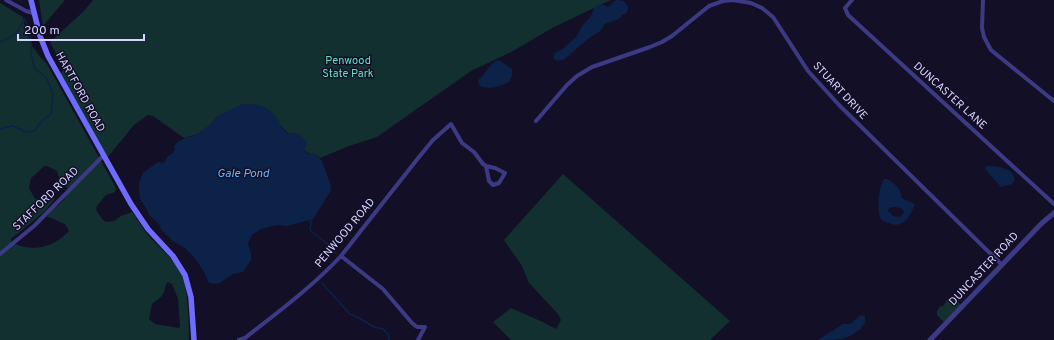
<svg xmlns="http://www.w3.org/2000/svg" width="1054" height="340" font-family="Overpass,sans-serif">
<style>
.green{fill:#12302f;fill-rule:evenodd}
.water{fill:#0c2248;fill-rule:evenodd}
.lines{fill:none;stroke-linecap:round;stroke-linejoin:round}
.stream{stroke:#0c2248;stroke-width:1.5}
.minor{stroke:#3d3a85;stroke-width:4}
.tertiary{stroke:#3d3a85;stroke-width:5}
.secondary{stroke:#6f6bff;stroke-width:5.5}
.labels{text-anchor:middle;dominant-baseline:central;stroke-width:3;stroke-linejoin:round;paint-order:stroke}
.park-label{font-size:11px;fill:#5fe0c0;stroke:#130f26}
.street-label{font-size:11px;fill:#d9d4ff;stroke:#130f26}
.water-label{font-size:12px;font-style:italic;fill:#62b6ff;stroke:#130f26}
</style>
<rect width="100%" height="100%" fill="#130f26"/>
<path class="green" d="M 39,0 L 65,0 L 43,26 Z
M 93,0 L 611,0 L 554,27 L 513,51 L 471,71 L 377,137 L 349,146 L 320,158 L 317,155 C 301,153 301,147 294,133 L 288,133 L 279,124 L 278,120 L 272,113 L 266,108 L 251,104 L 244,104 L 217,117 L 206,129 L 198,134 L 184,138 L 153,116 L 148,115 L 134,125 L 107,158 L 59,76 L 64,69 L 50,42 L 83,12 Z
M 0,3 L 23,17 C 26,36 33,51 47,64 L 116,188 L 115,192 L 106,195 L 97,206 L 96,210 L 103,220 L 106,222 L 114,221 L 121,216 L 132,212 C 137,218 141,226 146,233 C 157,246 172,257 181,272 C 188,287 189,323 189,340 L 0,340 ZM 44,166 L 47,166 L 57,171 C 59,180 61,184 69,189 C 68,202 52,207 47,217 C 54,218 59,222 65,224 L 69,231 C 53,248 33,252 12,243 L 11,239 L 45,211 L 55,199 L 54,198 L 52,198 L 35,199 L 29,188 L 31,178 L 36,174 ZM 168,282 L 172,284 L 178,299 L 180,326 L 179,328 L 155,324 L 149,319 L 152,304 C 156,300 162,298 164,292 C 166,287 164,286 168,282 Z
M 563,174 L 730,321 L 710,340 L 511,340 L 493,322 L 511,308 L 545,323 L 556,329 L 561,320 L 558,314 L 529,283 L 522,266 L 504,240 Z
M 953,297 L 961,305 L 944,322 L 937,315 L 937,311 L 940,306 L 942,307 L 946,302 L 946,301 L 948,298 Z"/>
<path class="water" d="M 616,0 C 623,0 625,1 628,7 L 627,13 L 622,15 L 619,19 L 605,24 L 600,31 L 588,39 L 565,59 L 558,61 L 554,59 L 554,54 L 565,47 L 576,37 L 582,26 L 591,16 L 594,8 L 601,4 L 608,7 Z
M 499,60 L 512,69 L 512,76 L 509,82 C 500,86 488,91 479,85 L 478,80 C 487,74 489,62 499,60 Z
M 244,104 C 257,103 269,107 277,118 C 280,123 282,130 288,133 C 290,134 292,133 294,133 C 300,134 304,138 307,142 L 306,147 L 304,151 L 308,154 L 314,153 L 322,161 L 331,186 L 330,192 L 313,219 L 287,226 L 277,225 L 261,229 L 252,235 L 249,240 L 248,244 L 251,253 L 251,260 L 243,272 C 240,273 236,273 233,274 C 223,279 222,286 209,283 C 204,271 197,259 187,250 C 183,246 176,243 171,240 L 170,238 L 161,230 L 159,224 L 149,215 L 146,208 L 140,199 L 139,190 L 139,183 L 143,173 L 155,164 L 159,162 L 164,163 L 168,156 L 173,153 L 175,148 L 174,146 C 181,137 190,138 199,133 C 206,129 210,124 216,118 C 223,112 235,108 244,104 Z
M 986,166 C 997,166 1013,167 1015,180 L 1012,184 L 1001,187 L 985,169 Z
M 884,179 L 888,179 C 895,184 901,189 902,198 L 915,204 C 911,215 903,230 889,223 C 886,222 883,222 881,219 C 876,212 879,186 884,179 ZM 893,207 L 901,208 L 904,212 L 903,214 L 900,217 L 893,216 L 888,211 L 889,208 Z
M 861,315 L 865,316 L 865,323 L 862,326 L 861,329 L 857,331 C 849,340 831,340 818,340 L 843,324 L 851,324 L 853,321 Z"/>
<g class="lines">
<path class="stream" d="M 21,0 L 21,1
M 0,42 L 15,35 L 25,19
M 0,129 L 7,127 L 13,126 L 26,132 L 34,131 L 42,121 L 51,114 L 51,112 L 53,94 L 46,77 L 35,69 L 31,54 L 32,48 L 30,34 L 25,19
M 310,219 L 311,223 L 310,230 L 330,246 L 336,253
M 322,283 L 350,314 L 359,318 L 374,327 L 383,329 L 388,334 L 389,340"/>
<path class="minor" d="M 6,0 L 26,11 L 33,13
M 852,0 L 845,8 L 848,15 L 1054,204
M 983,0 L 982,28 L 984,37 L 991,50 L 1054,101
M 536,121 L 567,85 L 577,76 L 592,67 L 650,47 L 662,42 L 672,36 L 709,6 L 723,1 L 733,0 L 751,3 L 762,8 L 773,17 L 808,71 L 839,105 L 1002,265
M 0,254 L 34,226 L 104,155
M 341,256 L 383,289 L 412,323 L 417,327 L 425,327 L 418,340
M 239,340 L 245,338 C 278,312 312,287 341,256 L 419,157 L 433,140 L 451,124 L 462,143 L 474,152 L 483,164 L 486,166 L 495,168 L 505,173 L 499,183 L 493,185 L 489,181 L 486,166"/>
<path class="tertiary" d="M 930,340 L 1042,223 L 1054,213"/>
<path class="secondary" d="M 31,0 L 40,36 L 48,56 L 131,204 L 148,229 L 173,256 L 185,275 L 191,297 L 194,340"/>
</g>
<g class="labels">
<g class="park-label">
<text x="348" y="61">Penwood<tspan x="348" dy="13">State Park</tspan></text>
</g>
<g class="street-label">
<text transform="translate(840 91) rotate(47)">STUART DRIVE</text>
<text transform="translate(80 92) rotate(61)">HARTFORD ROAD</text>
<text transform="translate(950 96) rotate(42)">DUNCASTER LANE</text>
<text transform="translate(46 199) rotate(-44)">STAFFORD ROAD</text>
<text transform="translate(345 233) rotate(-50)">PENWOOD ROAD</text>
<text transform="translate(984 269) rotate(-47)">DUNCASTER ROAD</text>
</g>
<g class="water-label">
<text x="243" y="174">Gale Pond</text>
</g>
</g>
<path d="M18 34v6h126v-6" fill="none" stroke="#d9d4ff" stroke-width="2"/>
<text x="24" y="34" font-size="12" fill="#d9d4ff" stroke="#130f26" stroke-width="3" paint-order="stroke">200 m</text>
</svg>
